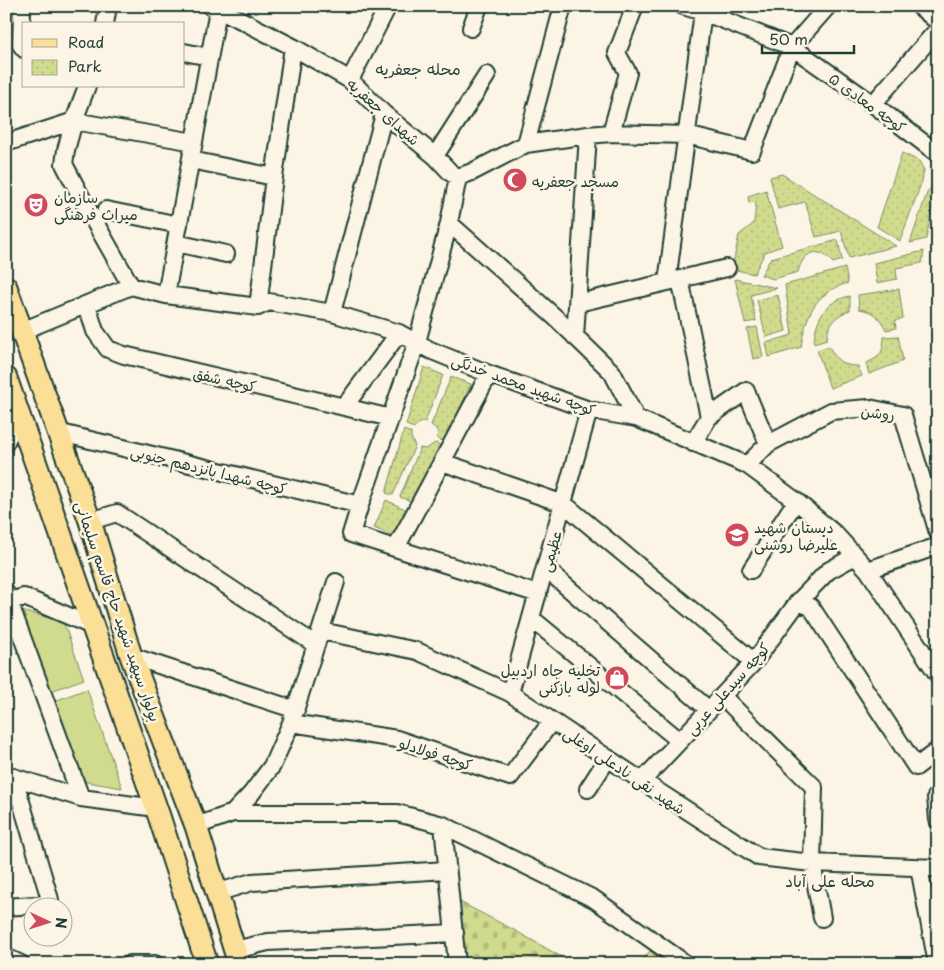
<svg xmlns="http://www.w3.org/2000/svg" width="944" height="970" font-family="'Playpen Sans','Playpen Sans Arabic',sans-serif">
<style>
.grass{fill:#d0db8e;stroke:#788c61}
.cemetery{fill:url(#cemetery-stones);stroke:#788c61}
.park{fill:url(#park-dots);stroke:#788c61}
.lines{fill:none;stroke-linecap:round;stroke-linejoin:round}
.minor-casing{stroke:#1f3d34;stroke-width:20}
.major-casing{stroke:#1f3d34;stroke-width:25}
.minor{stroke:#fcf5e5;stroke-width:16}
.major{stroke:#fbdf96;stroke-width:21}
.labels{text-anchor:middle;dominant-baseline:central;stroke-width:5;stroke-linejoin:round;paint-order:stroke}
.street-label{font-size:15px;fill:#1f3d34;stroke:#fcf5e5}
.poi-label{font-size:15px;fill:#1f3d34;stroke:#fcf5e5;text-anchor:start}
.neighbourhood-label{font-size:16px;fill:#1f3d34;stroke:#fcf5e5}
</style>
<defs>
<pattern id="cemetery-stones" width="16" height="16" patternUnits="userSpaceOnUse" patternTransform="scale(1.25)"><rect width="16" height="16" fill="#d0db8e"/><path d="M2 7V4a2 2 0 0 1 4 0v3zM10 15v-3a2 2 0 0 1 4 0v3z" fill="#b2bd7b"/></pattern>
<pattern id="park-dots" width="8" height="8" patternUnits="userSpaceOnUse" patternTransform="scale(1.25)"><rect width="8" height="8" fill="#d0db8e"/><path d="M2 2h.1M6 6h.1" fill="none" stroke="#b2bd7b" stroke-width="1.8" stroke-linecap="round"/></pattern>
</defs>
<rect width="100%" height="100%" fill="#fcf5e5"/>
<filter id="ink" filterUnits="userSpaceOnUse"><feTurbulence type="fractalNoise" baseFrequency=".02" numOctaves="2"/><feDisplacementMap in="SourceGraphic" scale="10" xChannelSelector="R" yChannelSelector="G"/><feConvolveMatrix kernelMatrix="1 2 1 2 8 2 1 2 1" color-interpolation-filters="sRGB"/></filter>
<g filter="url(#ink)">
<path class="grass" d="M 21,611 L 63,621 L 84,679 L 51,691 Z
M 87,689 L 122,788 L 87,782 L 81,778 L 54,701 Z"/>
<path class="cemetery" d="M 460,902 L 514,930 L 574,964 L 464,964 Z
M 650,951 L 667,964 L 638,964 Z"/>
<path class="park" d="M 902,153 L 919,161 L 924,170 L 922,181 L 900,241 L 877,227 Z
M 782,174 L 896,246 L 849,258 L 841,231 L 816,237 L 805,202 L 778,209 L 770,177 Z
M 937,185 L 926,239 L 910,243 L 927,193 L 932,186 Z
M 766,190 L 782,246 L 765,252 L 754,274 L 732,269 L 739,235 L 754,223 L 756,202 L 749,203 L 748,196 Z
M 838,240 L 842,260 L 833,263 C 830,260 827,256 824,255 C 810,247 801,260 798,272 L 773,279 L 761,275 L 771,258 Z
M 924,251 L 922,263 L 896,268 L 897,279 L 877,283 L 874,263 Z
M 845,268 L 848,283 C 814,293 806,315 801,347 L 769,357 L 766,343 L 792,335 L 785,285 Z
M 735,279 L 777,288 L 751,295 L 756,321 L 745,323 Z
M 899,289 L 903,318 L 895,321 L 896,328 L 886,330 C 880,317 873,311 859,309 L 858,295 Z
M 778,295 L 786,331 L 766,337 L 757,300 Z
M 850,296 L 850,310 C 836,316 828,322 827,339 L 814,343 C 815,319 825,301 850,296 Z
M 757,327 L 763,357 L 753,359 L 747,329 Z
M 898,336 L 903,361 L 869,374 L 866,363 C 881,357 883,353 884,337 Z
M 829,346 C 836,360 842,366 858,366 L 862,376 L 830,388 L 817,350 Z
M 424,367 L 443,375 L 425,422 C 420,422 417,424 414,428 L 406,425 Z
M 451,377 L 471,384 L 445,442 L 437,439 L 438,432 L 435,428 L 431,425 Z
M 404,430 L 411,433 L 411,437 L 415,446 L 393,495 L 386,493 Z
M 435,443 L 443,446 L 413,502 L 400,497 L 420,448 L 426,449 Z
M 386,500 L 407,510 L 393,536 L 374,528 Z"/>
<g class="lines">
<defs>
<path id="minor" d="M 22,6 L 21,45 L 24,49
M 210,6 L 239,19 L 293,47 L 350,80 L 384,114 L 435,156 L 451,173 L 458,177 L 472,172 L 526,144 L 588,135 L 611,133 L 686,135 L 752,151 L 792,47 L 828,6
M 683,6 L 703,12 L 792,47 L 873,104 L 938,154
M 919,6 L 938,22
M 105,24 L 108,6
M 471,28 L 479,6
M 184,52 L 209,57
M 350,80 L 388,6
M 873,104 L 938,29
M 611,133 L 628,73 L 617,53 L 635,6
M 6,143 L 74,121 L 87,86
M 526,144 L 563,6
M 435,156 L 487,75
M 191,160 L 274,177
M 458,177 L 449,223 L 417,342 L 360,505 L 351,534 L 538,594
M 106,210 L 179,225
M 449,223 L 556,318 L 612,372 L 636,418
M 176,243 L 226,254
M 680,279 L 709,417
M 667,282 L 703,12 L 708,6
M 131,286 L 88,210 L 64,164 L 66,150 L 74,121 L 194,142
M 166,295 L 218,10
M 578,303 L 727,268
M 87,305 L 95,331 L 108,349 L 124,355 L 391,418
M 258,307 L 274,177 L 293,47
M 332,313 L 384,114
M 22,331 L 131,286 L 166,295 L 258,307 L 269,302 L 332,313 L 399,333 L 430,350 L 489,374 L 589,410 L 636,418 L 747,465 L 796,501 L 835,534 L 868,570 L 938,675
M 575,337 L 588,135
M 344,407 L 399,333
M 57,432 L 360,505
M 6,442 L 18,413
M 693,443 L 709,417 L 746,391 L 768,444
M 442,462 L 564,504 L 754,662
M 747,465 L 768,444 L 831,411 L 869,408 L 903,415 L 938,533
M 90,521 L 117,513 L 316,645
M 396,548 L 489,374
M 545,568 L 709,710
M 751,570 L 796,501
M 868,570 L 938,546
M 6,593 L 81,798
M 6,602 L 24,597 L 92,626
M 798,602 L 811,607 L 916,767 L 938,750
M 531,618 L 680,741
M 321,631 L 417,651 L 510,693 L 642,781 L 759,857 L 812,863 L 938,868
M 131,656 L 296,710
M 510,693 L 589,410
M 722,696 L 814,787 L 812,863 L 822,918
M 291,723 L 397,739 L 510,777 L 552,721
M 7,775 L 81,798 L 156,808
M 642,781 L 754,662 L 798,602 L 828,571 L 855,556
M 588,789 L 608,758
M 936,797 L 938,820
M 233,813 L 251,794 L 272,766 L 291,723 L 336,582
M 443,825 L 457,964
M 196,826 L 233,813 L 397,813 L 443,825 L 594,899 L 686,964
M 919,867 L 937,964
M 216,893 L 252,882 L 447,870
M 6,907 L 47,904 L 50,900 L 49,896 L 14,778
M 235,950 L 268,942 L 455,933
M 6,957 L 21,964
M 130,964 L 155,964"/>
<path id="major" d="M 6,287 L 90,521 L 131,656 L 196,826 L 239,964
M 6,378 L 159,816 L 207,964"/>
</defs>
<use href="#minor" class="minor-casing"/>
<use href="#major" class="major-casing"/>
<use href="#minor" class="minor"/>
<use href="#major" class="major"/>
</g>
</g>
<defs>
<symbol id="mosque-disc" viewBox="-11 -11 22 22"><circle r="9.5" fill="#d1495b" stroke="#fcf5e5"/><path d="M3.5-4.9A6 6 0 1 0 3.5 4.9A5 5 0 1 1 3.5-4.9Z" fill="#fff"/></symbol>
<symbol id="theatre-disc" viewBox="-11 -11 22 22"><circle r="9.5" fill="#d1495b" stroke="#fcf5e5"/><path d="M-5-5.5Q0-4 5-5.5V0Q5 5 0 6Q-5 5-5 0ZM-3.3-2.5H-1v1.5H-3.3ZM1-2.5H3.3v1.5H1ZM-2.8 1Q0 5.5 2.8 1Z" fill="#fff"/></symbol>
<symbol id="school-disc" viewBox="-11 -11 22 22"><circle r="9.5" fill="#d1495b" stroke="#fcf5e5"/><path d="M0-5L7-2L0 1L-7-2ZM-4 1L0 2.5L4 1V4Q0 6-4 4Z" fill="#fff"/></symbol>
<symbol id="shop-disc" viewBox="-11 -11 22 22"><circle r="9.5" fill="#d1495b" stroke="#fcf5e5"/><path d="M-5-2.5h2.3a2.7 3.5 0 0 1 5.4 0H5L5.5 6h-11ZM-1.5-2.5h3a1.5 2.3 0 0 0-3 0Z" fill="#fff"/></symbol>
</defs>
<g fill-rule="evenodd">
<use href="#mosque-disc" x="501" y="166" width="28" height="28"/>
<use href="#theatre-disc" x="22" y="191" width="28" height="28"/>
<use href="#school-disc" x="723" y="521" width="28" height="28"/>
<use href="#shop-disc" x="603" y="664" width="28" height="28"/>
</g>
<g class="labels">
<g class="street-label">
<text transform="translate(868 102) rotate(36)">کوچه معادی ۵</text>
<text transform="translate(384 111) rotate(42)">شهدای جعفریه</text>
<text transform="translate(225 379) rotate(13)">کوچه شفق</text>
<text transform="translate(524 384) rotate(20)">کوچه شهید محمد خدنگی</text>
<text transform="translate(878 412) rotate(7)">روشن</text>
<text transform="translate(209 469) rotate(14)">کوچه شهدا پانزدهم جنوبی</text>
<text transform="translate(550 551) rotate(-74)">عظیمی</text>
<text transform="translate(119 611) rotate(71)">بولوار سپهبد شهید حاج قاسم سلیمانی</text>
<text transform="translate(727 688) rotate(-48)">کوچه سیدعلی عربی</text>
<text transform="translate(436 753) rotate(18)">کوچه فولادلو</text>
<text transform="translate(625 770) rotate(34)">شهید نقی نادعلی اوغلی</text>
</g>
<g class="poi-label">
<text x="532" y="180">مسجد جعفریه</text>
<text x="54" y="196">سازمان<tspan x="54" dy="17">میراث فرهنگی</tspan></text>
<text x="754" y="526">دبستان شهید<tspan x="754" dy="17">علیرضا روشنی</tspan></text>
<text x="600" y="669" text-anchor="end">تخلیه چاه اردبیل<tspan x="600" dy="17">لوله بازکنی</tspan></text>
</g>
<g class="neighbourhood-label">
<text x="418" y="68">محله جعفریه</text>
<text x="830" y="880">محله علی آباد</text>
</g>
</g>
<rect width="944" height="970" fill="none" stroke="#fcf5e5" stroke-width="25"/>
<rect x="12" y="12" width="919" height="945" fill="none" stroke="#1f3d34" stroke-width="2" filter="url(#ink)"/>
<rect x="22" y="22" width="162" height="65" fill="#fcf5e5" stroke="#a4ab9e"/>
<rect x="32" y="39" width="25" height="8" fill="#fbdf96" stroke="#a4ab9e"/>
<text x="68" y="48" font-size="15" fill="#1f3d34">Road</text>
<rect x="32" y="60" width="25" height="15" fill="url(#park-dots)" stroke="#a4ab9e"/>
<text x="68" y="72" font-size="15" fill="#1f3d34">Park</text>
<g transform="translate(48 922) rotate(94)"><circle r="24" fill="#fcf5e5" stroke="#a4ab9e"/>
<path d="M0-4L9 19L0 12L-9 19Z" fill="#d1495b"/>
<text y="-8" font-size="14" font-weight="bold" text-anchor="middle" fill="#1f3d34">N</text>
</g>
<path d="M762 45v8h92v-8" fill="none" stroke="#1f3d34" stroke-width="2.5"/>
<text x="769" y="45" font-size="15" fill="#1f3d34" stroke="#fcf5e5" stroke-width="4" paint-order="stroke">50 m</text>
</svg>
